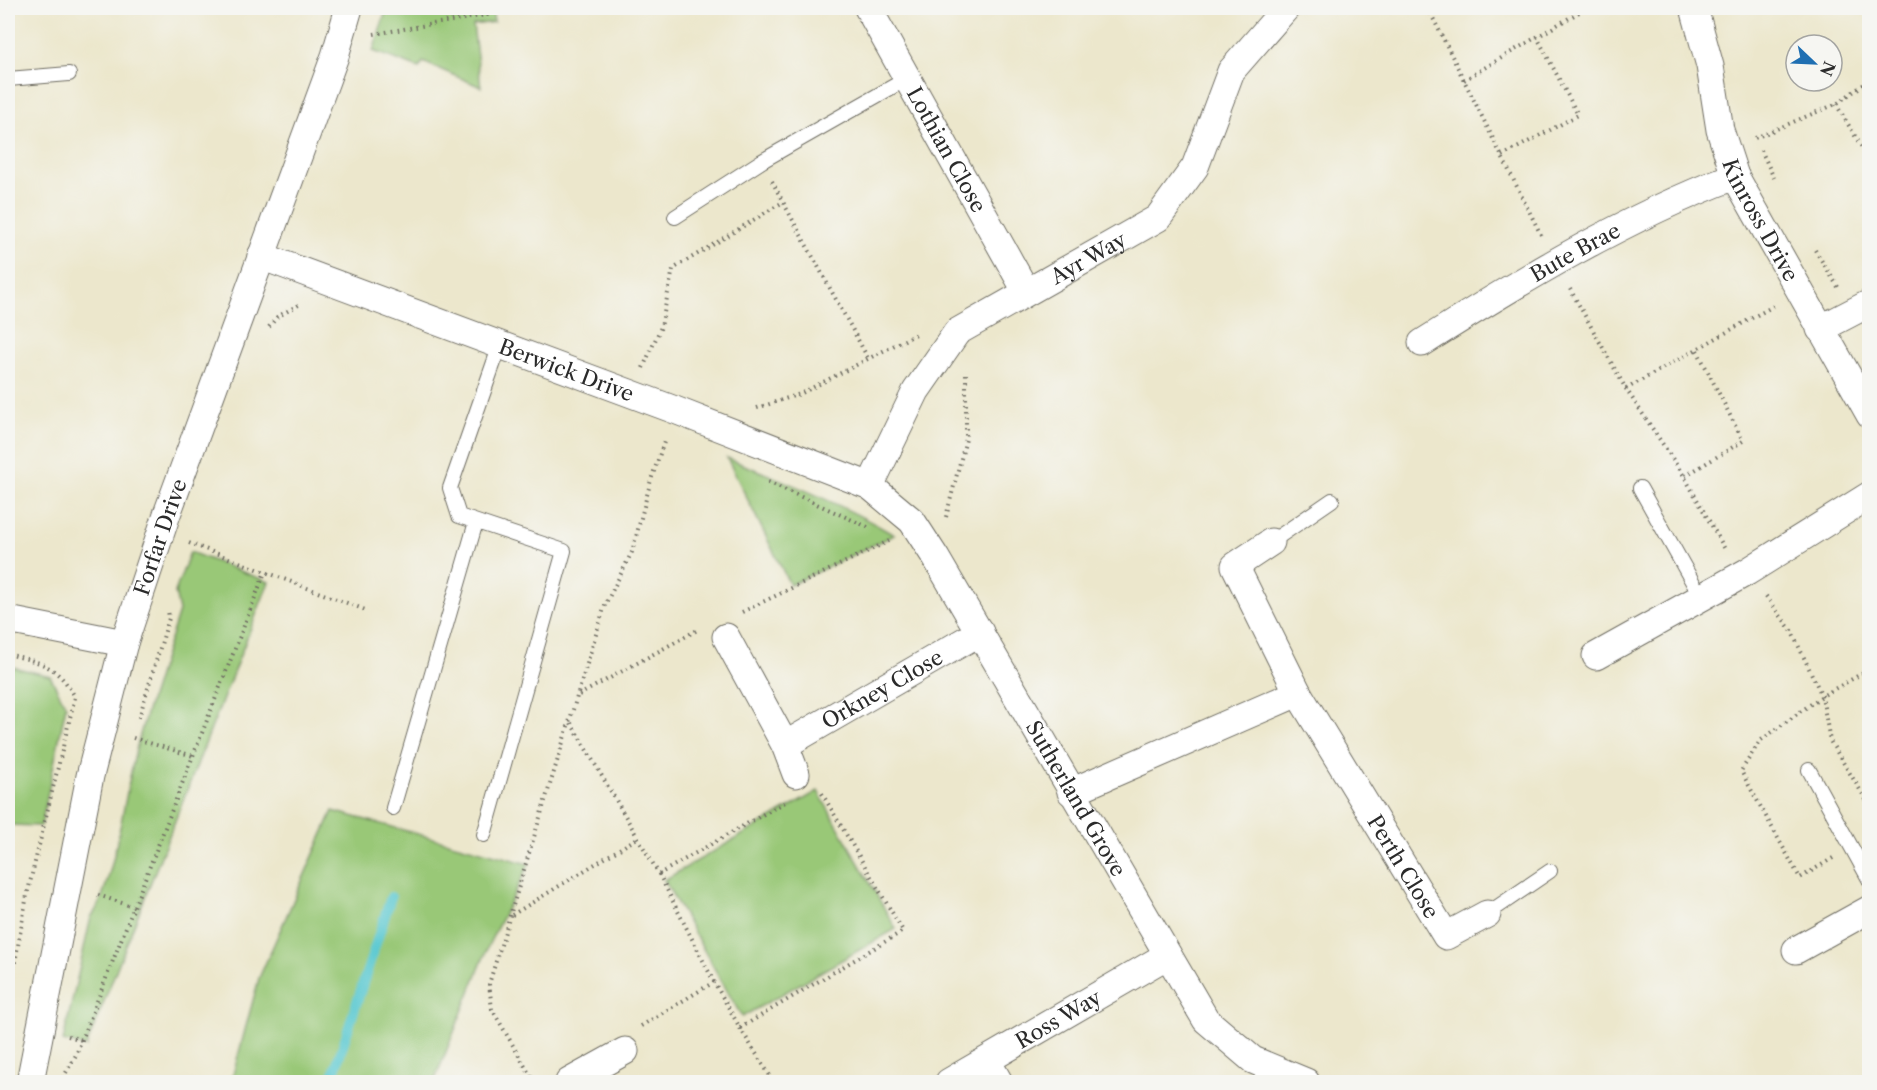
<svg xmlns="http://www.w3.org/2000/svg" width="1877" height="1090" font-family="'Libre Caslon Text',serif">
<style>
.green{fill:#99c877;stroke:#627a51;stroke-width:1.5}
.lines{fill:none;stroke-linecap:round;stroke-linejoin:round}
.stream{stroke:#5cc9d1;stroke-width:10}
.service-casing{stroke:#6f6d63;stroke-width:16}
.minor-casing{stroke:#6f6d63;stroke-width:29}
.path{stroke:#6f6d63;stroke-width:4;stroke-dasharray:1.5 4.5;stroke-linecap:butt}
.service{stroke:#fff;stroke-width:14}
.minor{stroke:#fff;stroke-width:27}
.labels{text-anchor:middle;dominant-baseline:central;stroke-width:6;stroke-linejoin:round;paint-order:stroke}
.street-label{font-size:21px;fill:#2b2b2b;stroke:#f6f6f2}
</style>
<rect width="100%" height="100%" fill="#f6f6f2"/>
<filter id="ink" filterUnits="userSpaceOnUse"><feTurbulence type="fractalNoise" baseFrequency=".0167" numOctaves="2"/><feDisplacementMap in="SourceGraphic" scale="12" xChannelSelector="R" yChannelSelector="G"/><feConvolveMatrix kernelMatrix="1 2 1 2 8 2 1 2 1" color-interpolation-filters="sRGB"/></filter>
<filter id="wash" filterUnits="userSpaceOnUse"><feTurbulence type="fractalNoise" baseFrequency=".008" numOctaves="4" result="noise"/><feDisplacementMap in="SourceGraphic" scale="24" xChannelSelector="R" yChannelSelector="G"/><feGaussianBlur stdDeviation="1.35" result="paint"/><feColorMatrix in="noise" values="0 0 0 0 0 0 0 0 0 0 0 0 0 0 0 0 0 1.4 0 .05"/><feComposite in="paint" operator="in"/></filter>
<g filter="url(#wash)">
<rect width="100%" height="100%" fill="#ece7cc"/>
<path class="green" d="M 387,8 L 492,8 L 494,22 L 473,25 L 481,87 L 423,62 L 419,68 L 373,51 Z
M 727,458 C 784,481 841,503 894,535 L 790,585 Z
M 190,552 L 269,582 L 86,1047 L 63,1041 L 91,917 C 113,892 126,785 137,746 C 149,700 165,656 179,611 L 175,592 Z
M 8,666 L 50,676 L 66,706 L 41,826 L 8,825 Z
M 818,791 L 896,929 L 742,1017 L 664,880 Z
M 333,811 L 529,864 L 489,944 L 434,1082 L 231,1082 L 259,978 Z"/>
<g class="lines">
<path class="stream" d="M 331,1082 L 391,897"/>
</g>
</g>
<g filter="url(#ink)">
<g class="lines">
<defs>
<path id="service" d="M 8,79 L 69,74
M 675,217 L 762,161 L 908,78
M 1640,488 L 1701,597
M 1271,542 L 1332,500
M 1809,770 L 1870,881
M 393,808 L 476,522
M 484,835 L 564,551 L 459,516 L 450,488 L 500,345
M 1487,914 L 1550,871"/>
<g id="minor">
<path id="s1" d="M 868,8 L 1026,291"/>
<path id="s2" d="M 1694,8 L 1710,66 L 1720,130 L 1735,176 L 1870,415"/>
<path id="s3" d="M 261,256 L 675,410 L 870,486 L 912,521 L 936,558 L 1206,1020 L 1253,1060 L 1306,1082"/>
<path d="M 1820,329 L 1870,303"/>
<path id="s4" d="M 1422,343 C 1522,280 1624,218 1735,176"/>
<path id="s5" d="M 870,486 L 916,391 L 957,332 L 1158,218 L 1195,167 L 1231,71 L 1286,8"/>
<path id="s6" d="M 1271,542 L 1235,566 L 1298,693 L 1446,936 L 1487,914"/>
<path d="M 8,620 L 124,643"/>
<path d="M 726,637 L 785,745 L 796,774"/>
<path d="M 1596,656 L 1747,572 L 1870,495"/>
<path id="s7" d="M 785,745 L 980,632"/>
<path d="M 1071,792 L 1298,693"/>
<path d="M 1796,950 L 1870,909"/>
<path d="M 987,1061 L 999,1082"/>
<path id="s8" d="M 30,1082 L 90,776 L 124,643 L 167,514 L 335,56 L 349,8"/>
<path d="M 569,1082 L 625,1051"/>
<path id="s9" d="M 949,1082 L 1166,956"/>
</g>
</defs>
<use href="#service" class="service-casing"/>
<use href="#minor" class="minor-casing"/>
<path class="path" d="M 1428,8 L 1541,235
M 374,34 L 487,15 L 486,8
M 1464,80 L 1586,8
M 1836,104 L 1870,161
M 1755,138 L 1836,104 L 1870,80
M 1761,150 L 1774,178
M 1502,156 L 1578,115 L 1537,37
M 772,181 L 783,202
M 1815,250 L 1838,287
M 1570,289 L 1626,389 L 1684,476 L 1726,551
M 269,327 L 277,317 L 302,303
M 643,368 L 661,327 L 673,269 L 783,202 L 869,360
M 1626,389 L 1775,305
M 757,408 L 800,394 L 918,333
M 1685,476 L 1743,441 L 1697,350
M 768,482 L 870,528
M 946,517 L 966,439 L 966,374
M 189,543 L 368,611
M 1766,596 L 1791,630 L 1822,696 L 1830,741 L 1870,806
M 742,612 L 889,541
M 8,654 C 42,663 57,665 75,697 L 27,895 L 8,1002
M 1863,673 L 1870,682
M 579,695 L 699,629
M 139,718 L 169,618 L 168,610
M 571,723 L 659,874 L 785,802
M 133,738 L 193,756
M 1833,858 L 1800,878 L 1741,771 L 1760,741 L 1822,696 L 1870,669
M 659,874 L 714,982
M 98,895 L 134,907
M 512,915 L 639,837
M 641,1026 L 714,982 L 740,1028 L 903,931 L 820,790
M 740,1028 L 774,1082
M 68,1036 L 82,1040
M 63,1078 L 76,1055 L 265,572
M 534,1082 L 492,1009 L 489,984 L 605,605 L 632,552 L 651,480 L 665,439
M 1868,1082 L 1870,1082"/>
<use href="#service" class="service"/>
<use href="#minor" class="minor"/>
</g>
</g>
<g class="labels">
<g class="street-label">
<text stroke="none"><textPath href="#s1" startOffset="162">Lothian Close</textPath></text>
<text stroke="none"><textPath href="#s2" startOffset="224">Kinross Drive</textPath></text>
<text stroke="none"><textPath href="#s4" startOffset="178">Bute Brae</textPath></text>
<text stroke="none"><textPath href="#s5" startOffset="328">Ayr Way</textPath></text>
<text stroke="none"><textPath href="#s3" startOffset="326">Berwick Drive</textPath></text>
<text stroke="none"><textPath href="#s8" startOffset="561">Forfar Drive</textPath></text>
<text stroke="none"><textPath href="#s7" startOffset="112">Orkney Close</textPath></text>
<text stroke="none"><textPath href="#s3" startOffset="1028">Sutherland Grove</textPath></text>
<text stroke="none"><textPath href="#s6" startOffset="388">Perth Close</textPath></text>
<text stroke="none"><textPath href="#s9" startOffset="126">Ross Way</textPath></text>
</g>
</g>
<rect width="1877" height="1090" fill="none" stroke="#f6f6f2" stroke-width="30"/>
<g transform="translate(1814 63) rotate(113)"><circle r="28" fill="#f6f6f2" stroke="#a5a5a2" stroke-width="1.5"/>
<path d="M0-4.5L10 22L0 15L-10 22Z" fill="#1f6fb2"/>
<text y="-9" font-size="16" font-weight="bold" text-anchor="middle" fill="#2b2b2b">N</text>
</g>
</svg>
